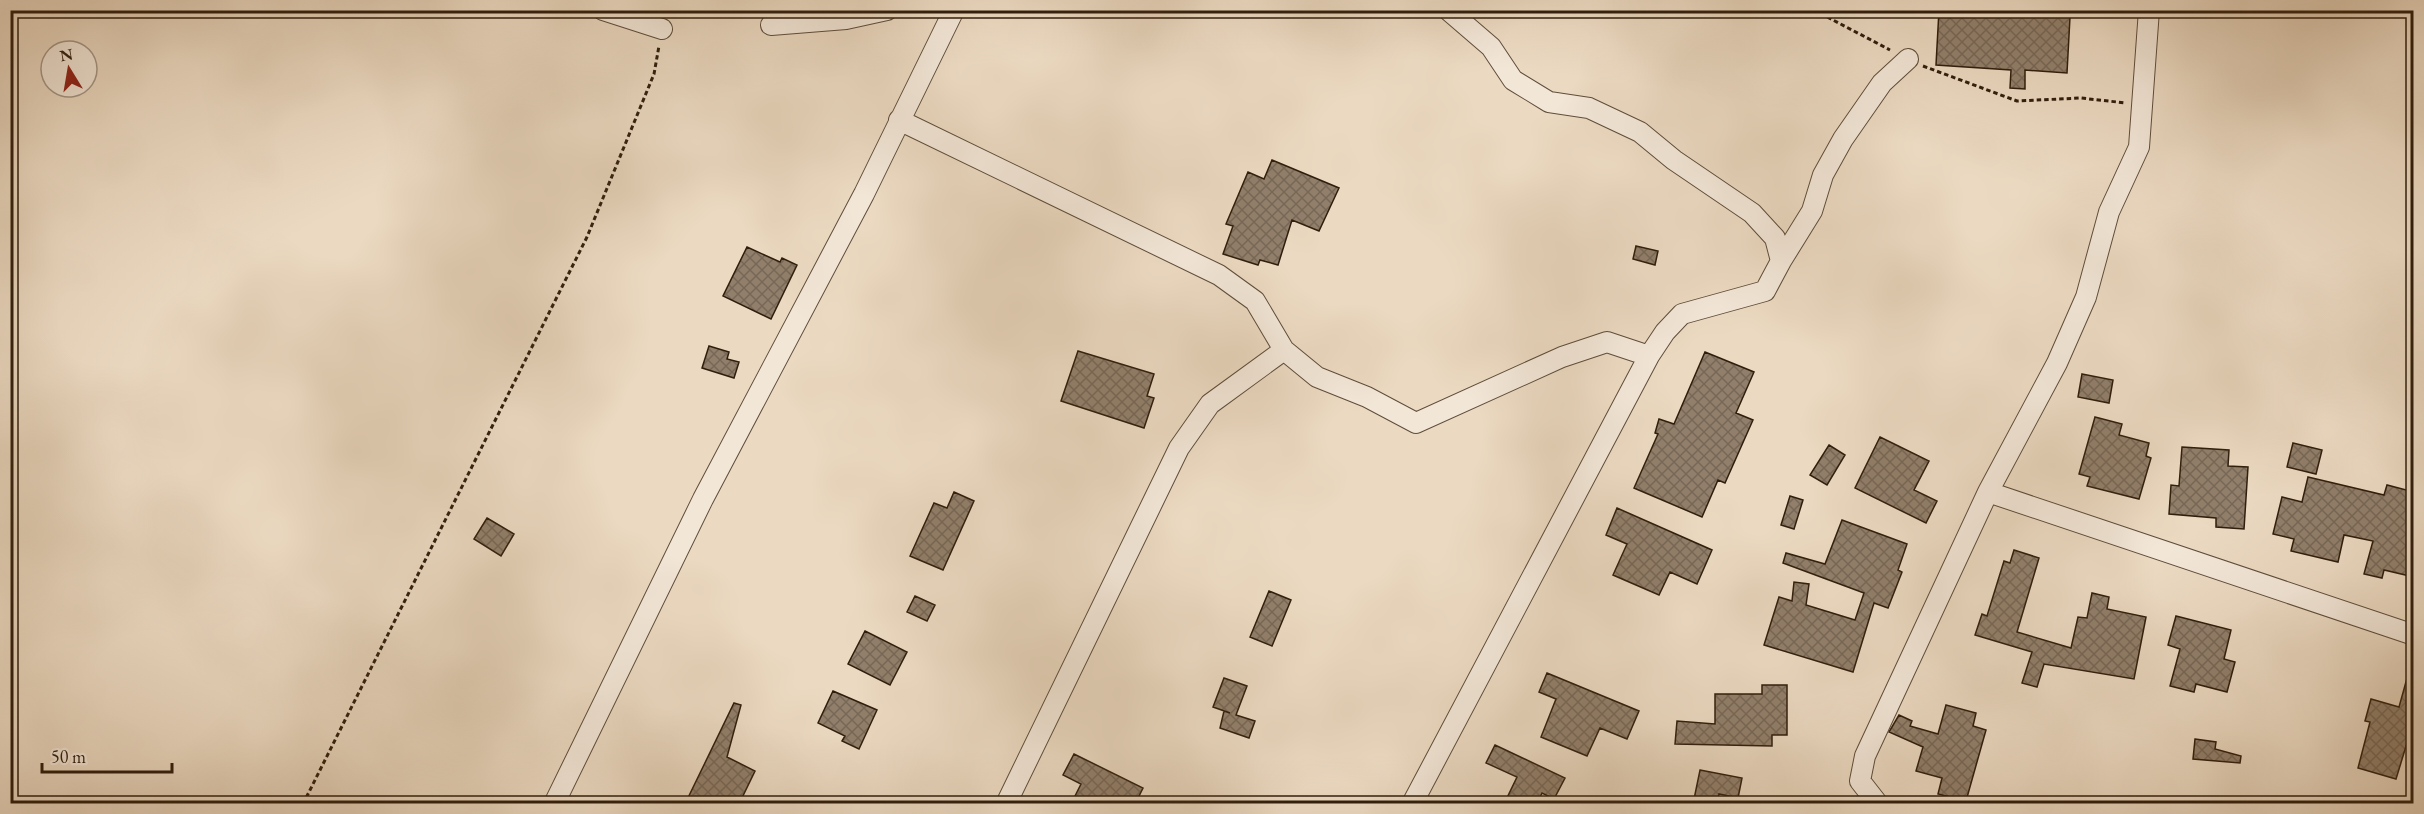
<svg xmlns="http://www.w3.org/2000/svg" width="2424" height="814" font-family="'EB Garamond',serif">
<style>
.building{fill:url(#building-cross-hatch);stroke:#301e0d;stroke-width:1.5}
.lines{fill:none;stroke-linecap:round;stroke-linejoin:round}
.street-casing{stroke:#5f4d3a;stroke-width:22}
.path{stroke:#301e0d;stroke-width:3;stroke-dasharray:4.5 3;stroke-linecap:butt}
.street{stroke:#f2e6d7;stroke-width:20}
</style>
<defs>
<pattern id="building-cross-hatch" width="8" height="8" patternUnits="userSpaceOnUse" patternTransform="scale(1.5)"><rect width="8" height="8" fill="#917f6b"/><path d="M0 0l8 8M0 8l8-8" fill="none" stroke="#776756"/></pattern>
</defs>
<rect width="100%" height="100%" fill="#ebd9c1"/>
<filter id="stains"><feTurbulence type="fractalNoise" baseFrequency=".00333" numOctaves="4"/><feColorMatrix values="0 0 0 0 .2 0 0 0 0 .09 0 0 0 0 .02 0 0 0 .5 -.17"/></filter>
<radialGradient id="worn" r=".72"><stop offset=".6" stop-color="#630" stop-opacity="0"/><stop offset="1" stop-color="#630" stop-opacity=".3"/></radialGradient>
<path class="building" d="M 1939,10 L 2070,17 L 2067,73 L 2025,70 L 2025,89 L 2010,88 L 2011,70 L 1936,65 Z
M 1272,160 L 1339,188 L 1319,231 L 1292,220 L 1278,265 L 1260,260 L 1258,265 L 1223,254 L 1233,226 L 1226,224 L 1248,172 L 1264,179 Z
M 1636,246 L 1658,251 L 1655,265 L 1633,259 Z
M 747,247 L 780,262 L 782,258 L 797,265 L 771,319 L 723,296 Z
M 709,346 L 729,352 L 727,359 L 739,362 L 734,378 L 702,368 Z
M 1078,351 L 1154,374 L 1147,396 L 1154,398 L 1144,428 L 1061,401 Z
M 1705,352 L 1754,372 L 1736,413 L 1753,420 L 1725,483 L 1718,480 L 1702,517 L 1634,488 L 1658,434 L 1655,433 L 1659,419 L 1674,424 Z
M 2082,374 L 2113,380 L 2109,403 L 2078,397 Z
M 2095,417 L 2122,424 L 2119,435 L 2149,443 L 2146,456 L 2151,458 L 2139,499 L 2087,486 L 2090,477 L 2079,474 Z
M 1880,437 L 1929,461 L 1914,490 L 1937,501 L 1926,523 L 1855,488 Z
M 2293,443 L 2322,450 L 2316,474 L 2287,467 Z
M 1829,445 L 1845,455 L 1827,485 L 1810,475 Z
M 2182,447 L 2229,450 L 2228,466 L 2248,467 L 2244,529 L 2216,527 L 2216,518 L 2169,514 L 2171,485 L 2179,486 Z
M 2308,477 L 2384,495 L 2387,485 L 2414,492 L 2414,577 L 2384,570 L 2382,578 L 2364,574 L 2373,541 L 2344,535 L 2338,562 L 2291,551 L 2294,539 L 2273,534 L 2282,497 L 2302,502 Z
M 954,492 L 974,501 L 943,570 L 910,556 L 934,503 L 947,508 Z
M 1790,496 L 1803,500 L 1794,529 L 1781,525 Z
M 1617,508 L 1712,550 L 1697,584 L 1670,572 L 1659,595 L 1613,575 L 1627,544 L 1606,535 Z
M 487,518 L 514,534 L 501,556 L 474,539 Z
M 1842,520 L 1907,544 L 1898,570 L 1902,572 L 1888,608 L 1874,603 L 1853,672 L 1764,645 L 1779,597 L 1792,601 L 1794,582 L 1809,584 L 1806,605 L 1855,620 L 1864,593 L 1783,563 L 1786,553 L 1825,564 Z
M 2014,550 L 2039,558 L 2017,632 L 2071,648 L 2078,617 L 2087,618 L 2092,593 L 2109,597 L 2107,609 L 2146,617 L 2134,679 L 2044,664 L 2037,687 L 2022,683 L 2032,652 L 1975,635 L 1982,614 L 1987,616 L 2004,561 L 2010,563 Z
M 1269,591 L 1291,600 L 1272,646 L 1250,637 Z
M 915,596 L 935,605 L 927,621 L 907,612 Z
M 2176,616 L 2231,630 L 2224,659 L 2235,662 L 2227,692 L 2196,684 L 2194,692 L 2170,686 L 2180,649 L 2168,645 Z
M 865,631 L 907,652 L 890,685 L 848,664 Z
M 2409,671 L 2414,671 L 2414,736 L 2411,744 L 2407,743 L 2396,779 L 2358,768 L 2370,722 L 2365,721 L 2371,699 L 2399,707 Z
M 1547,673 L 1639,711 L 1627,739 L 1600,728 L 1587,756 L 1541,737 L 1556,699 L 1539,692 Z
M 1224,678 L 1247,686 L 1236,715 L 1255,721 L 1249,738 L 1220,728 L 1224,711 L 1230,713 L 1213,707 Z
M 1762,685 L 1787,685 L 1787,735 L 1772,735 L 1772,746 L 1675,744 L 1677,721 L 1715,724 L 1715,694 L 1762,694 Z
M 833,691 L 877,710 L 859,749 L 842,741 L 845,736 L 818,723 Z
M 734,703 L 741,705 L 727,757 L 755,771 L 739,804 L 685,804 Z
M 1946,705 L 1976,713 L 1973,726 L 1986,730 L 1966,801 L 1938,794 L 1942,778 L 1916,771 L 1923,747 L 1889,732 L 1899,715 L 1912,721 L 1910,726 L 1938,734 Z
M 2195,739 L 2216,742 L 2215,749 L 2241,756 L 2240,763 L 2193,759 Z
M 1495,745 L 1565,778 L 1554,799 L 1542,793 L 1537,804 L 1504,804 L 1517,777 L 1486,763 Z
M 1074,754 L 1143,788 L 1135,804 L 1071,804 L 1081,784 L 1063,775 Z
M 1700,770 L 1742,778 L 1738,798 L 1719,794 L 1717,804 L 1693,804 Z"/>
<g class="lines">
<defs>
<path id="street" d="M 603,10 L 662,29
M 771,25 L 846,19 L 887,10
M 899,120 L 1219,275 L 1255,301 L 1284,350 L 1317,377 L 1367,397 L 1416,423 L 1562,357 L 1607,342 L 1649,356
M 1781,261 L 1812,211 L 1823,175 L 1843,139 L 1882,83 L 1908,59
M 1988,492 L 2414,635
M 554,804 L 703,499 L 864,194 L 954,10
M 1006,804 L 1179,448 L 1210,404 L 1284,350
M 1412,804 L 1649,356 L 1665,332 L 1682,314 L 1765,291 L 1781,261 L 1775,238 L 1752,213 L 1674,160 L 1640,132 L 1589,108 L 1549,102 L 1513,80 L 1491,47 L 1448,10
M 1878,804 L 1860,781 L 1865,756 L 1988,492 L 2057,363 L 2086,297 L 2109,212 L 2139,147 L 2149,10"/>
</defs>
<use href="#street" class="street-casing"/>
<path class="path" d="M 1814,10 L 1890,50
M 1923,66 L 2017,101 L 2081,98 L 2126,103
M 303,804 L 587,237 L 654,74 L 659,46"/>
<use href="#street" class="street"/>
</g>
<rect width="2424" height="814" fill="none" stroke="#ebd9c1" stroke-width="36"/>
<rect x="12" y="12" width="2400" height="790" fill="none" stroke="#301e0d" stroke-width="3"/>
<rect x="18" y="18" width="2388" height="778" fill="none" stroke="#301e0d" stroke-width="1.5"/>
<g transform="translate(69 69) rotate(349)"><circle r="28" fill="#f2e6d7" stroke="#a49686" stroke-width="1.5"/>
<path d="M0-4.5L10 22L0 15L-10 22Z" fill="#8f2418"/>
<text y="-9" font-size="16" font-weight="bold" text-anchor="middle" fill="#301e0d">N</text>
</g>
<path d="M42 763v9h130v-9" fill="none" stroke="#301e0d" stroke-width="3"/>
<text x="51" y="763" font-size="18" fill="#301e0d" stroke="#f2e6d7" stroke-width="4.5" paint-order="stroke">50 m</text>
<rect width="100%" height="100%" filter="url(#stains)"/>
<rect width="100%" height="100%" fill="url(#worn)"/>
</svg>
